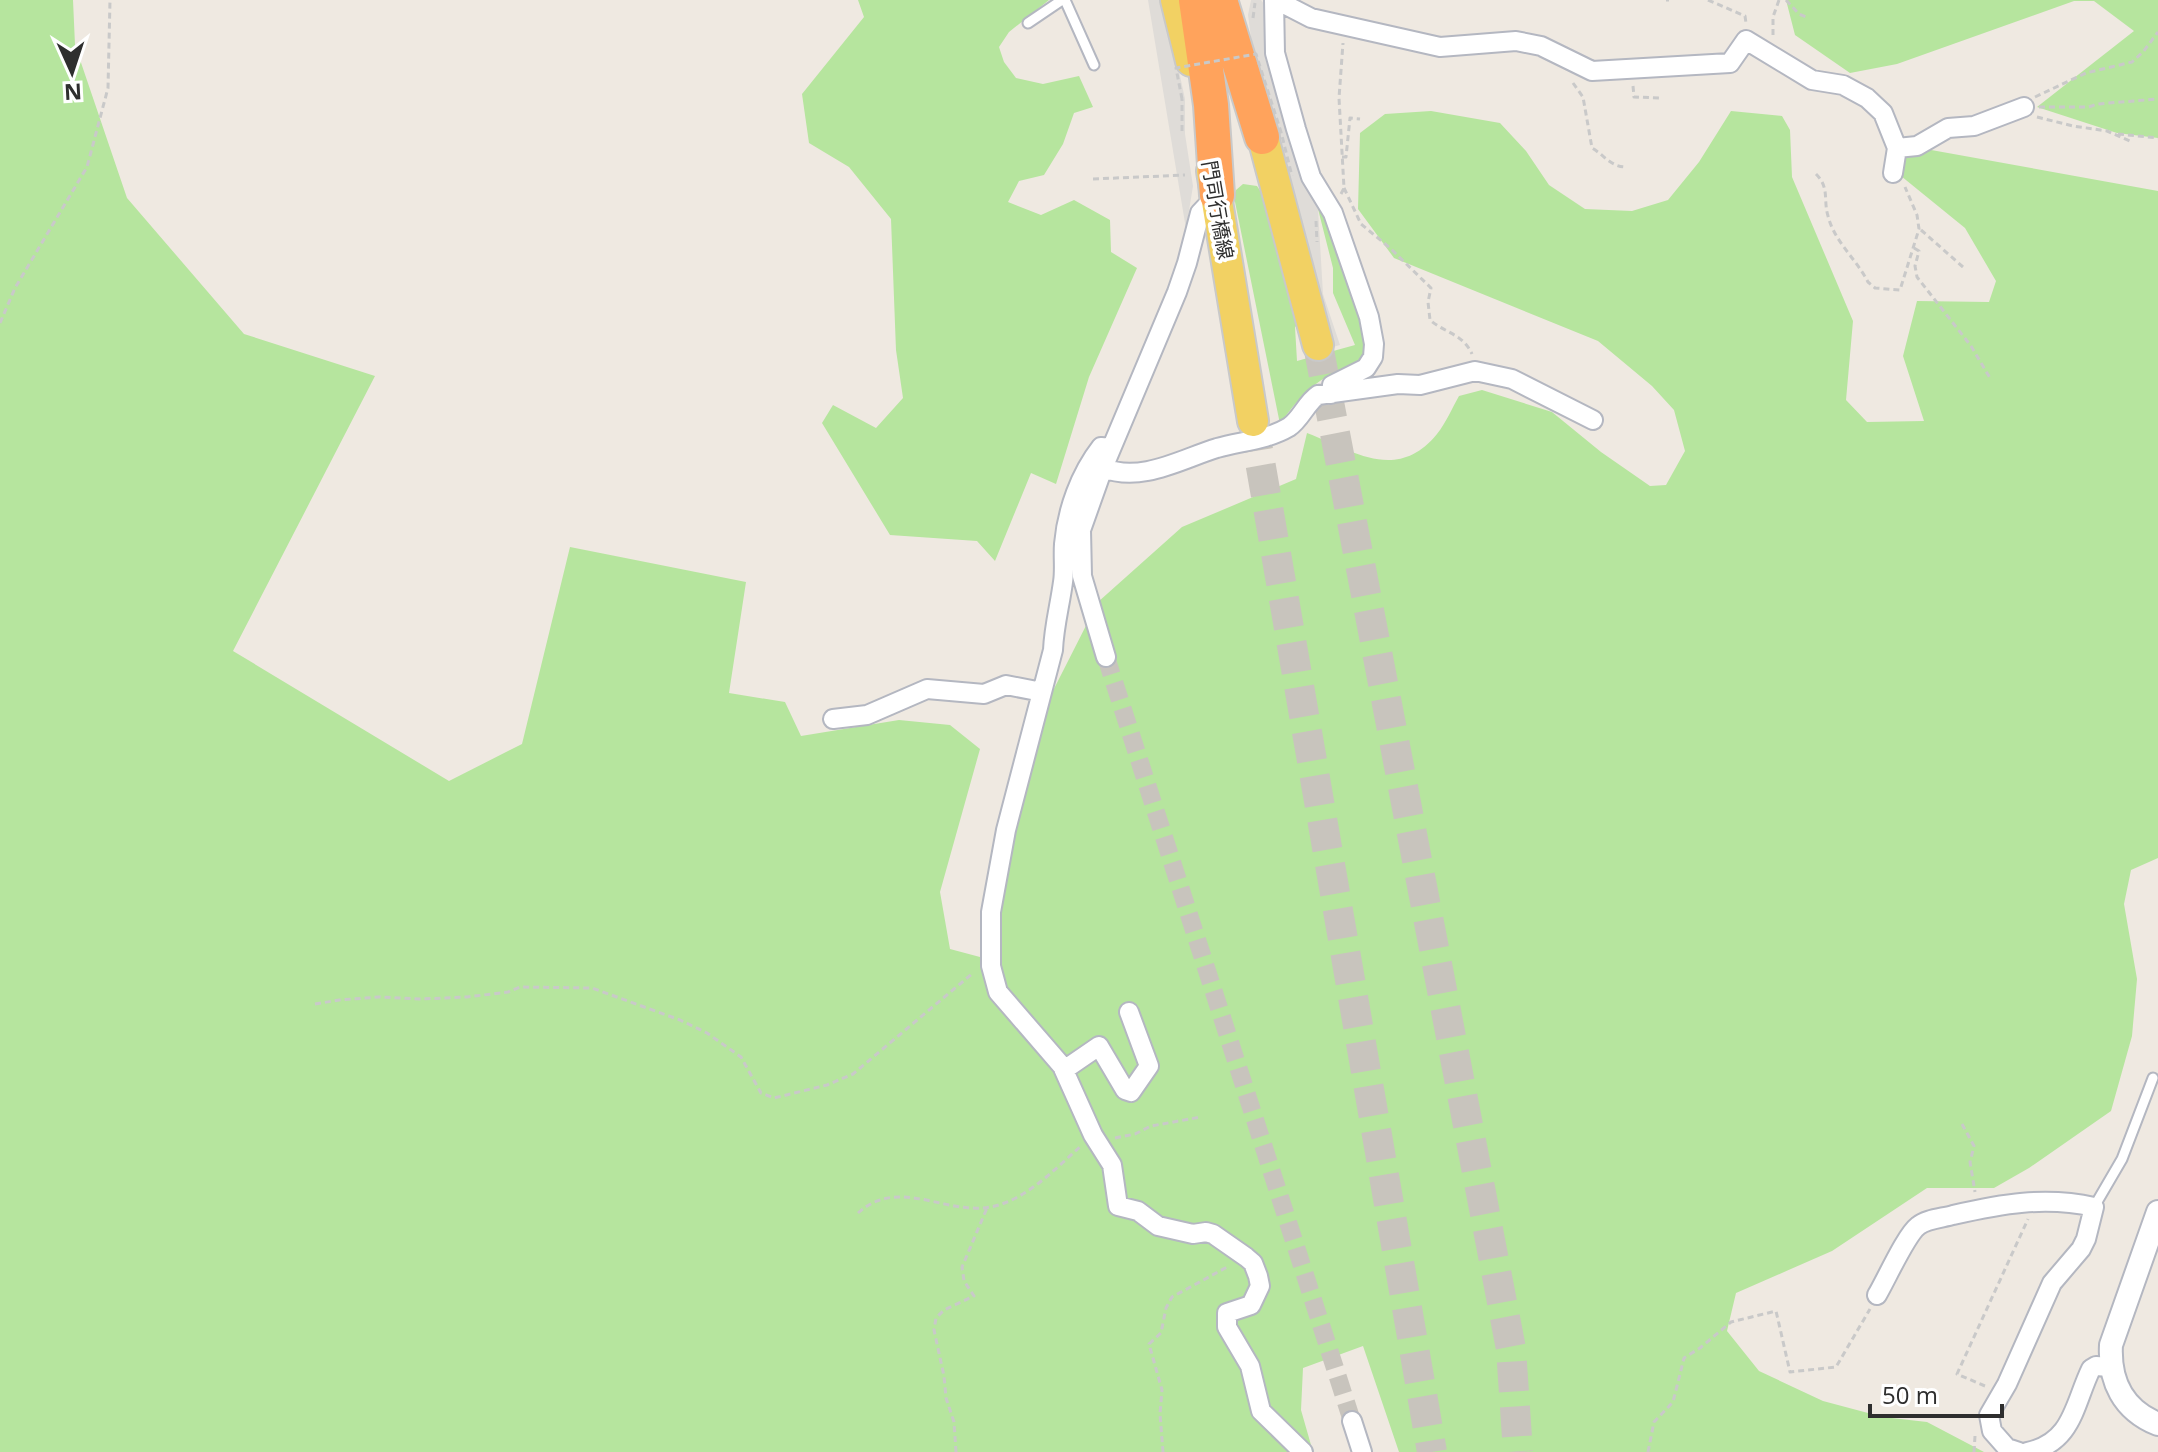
<svg xmlns="http://www.w3.org/2000/svg" width="2158" height="1452" font-family="'Open Sans','Noto Sans JP',sans-serif">
<style>
.green{fill:#b6e59e}
.plaza{fill:#dfdcd8}
.lines{fill:none;stroke-linecap:round;stroke-linejoin:round}
.minor-tunnel{stroke:#c8c4bd;stroke-width:18;stroke-dasharray:18 9;stroke-linecap:butt}
.primary-tunnel{stroke:#c8c4bd;stroke-width:30;stroke-dasharray:30 15;stroke-linecap:butt}
.service-casing{stroke:#b4b7c1;stroke-width:13}
.minor-casing{stroke:#b4b7c1;stroke-width:22}
.tertiary-casing{stroke:#b4b7c1;stroke-width:26}
.primary-casing{stroke:#c9c9c9;stroke-width:34}
.motorway-casing{stroke:#c9c9c9;stroke-width:38}
.path{stroke:#c9c9c9;stroke-width:3;stroke-dasharray:6 4;stroke-linecap:butt}
.service{stroke:#fff;stroke-width:9}
.minor{stroke:#fff;stroke-width:18}
.tertiary{stroke:#fff;stroke-width:22}
.primary{stroke:#f2d163;stroke-width:30}
.motorway{stroke:#ffa35c;stroke-width:34}
.path-bridge{stroke:#c9c9c9;stroke-width:3;stroke-dasharray:6 4;stroke-linecap:butt}
.labels{text-anchor:middle;dominant-baseline:central;stroke-width:7;stroke-linejoin:round;paint-order:stroke}
.street-label{font-size:20px;fill:#2e2e2e;stroke:#fff}
</style>
<rect width="100%" height="100%" fill="#efe9e1"/>
<path class="green" d="M 0,0 L 73,0 L 75,45 L 127,198 L 244,334 L 375,376 L 233,651 L 449,781 L 522,744 L 570,547 L 746,582 L 729,693 L 785,702 L 801,736 L 899,720 L 950,725 L 980,749 L 940,892 L 950,949 L 980,957 L 990,975 L 988,896 L 1028,740 L 1098,602 L 1182,527 L 1296,479 L 1307,433 C 1353,451 1397,483 1437,434 C 1446,423 1452,408 1459,396 L 1482,390 L 1552,412 L 1601,452 L 1650,486 L 1666,485 L 1685,451 L 1674,410 L 1652,386 L 1598,341 L 1394,258 L 1358,209 L 1360,133 L 1385,114 L 1431,111 L 1500,123 L 1526,151 L 1549,185 L 1585,209 L 1632,211 L 1668,200 L 1699,162 L 1731,111 L 1782,116 L 1790,130 L 1792,177 L 1853,321 L 1846,400 L 1867,422 L 1924,421 L 1903,356 L 1917,301 L 1989,302 L 1996,281 L 1965,228 L 1901,176 L 1909,146 L 2158,191 L 2158,858 L 2131,870 L 2124,904 L 2137,979 L 2132,1036 L 2111,1111 L 2029,1168 L 1994,1188 L 1927,1188 L 1832,1251 L 1736,1293 L 1727,1331 L 1759,1371 L 1823,1401 L 1883,1417 L 1927,1422 L 1984,1452 L 1399,1452 L 1363,1346 L 1303,1368 L 1301,1410 L 1313,1452 L 0,1452 Z
M 858,0 L 1049,0 L 1009,32 L 999,47 L 1004,62 L 1016,78 L 1043,84 L 1079,76 L 1093,107 L 1074,113 L 1063,144 L 1044,175 L 1019,181 L 1008,202 L 1041,215 L 1074,200 L 1110,220 L 1111,252 L 1137,268 L 1089,377 L 1056,484 L 1031,473 L 995,561 L 977,541 L 890,535 L 822,423 L 833,405 L 876,428 L 903,398 L 896,350 L 891,219 L 849,167 L 809,143 L 802,94 L 864,17 Z
M 1786,0 L 2158,0 L 2158,138 L 2117,133 L 2037,107 L 2134,31 L 2094,1 L 2074,1 L 1897,64 L 1850,73 L 1795,35 Z
M 1243,184 L 1257,186 L 1267,201 L 1298,325 L 1295,327 L 1297,361 L 1355,345 L 1333,293 L 1333,268 L 1318,209 L 1322,209 L 1362,320 L 1368,349 C 1354,373 1341,366 1320,381 C 1303,393 1292,407 1280,424 L 1234,197 L 1236,190 Z"/>
<path class="plaza" d="M 1148,0 L 1160,0 L 1167,16 L 1185,99 L 1185,134 L 1193,186 L 1186,229 Z
M 1251,0 L 1261,0 L 1264,4 L 1265,58 L 1307,187 L 1318,209 L 1323,294 L 1340,345 L 1329,348 L 1254,60 L 1248,15 Z"/>
<g class="lines">
<path class="minor-tunnel" d="M 1106,657 L 1352,1421"/>
<path class="primary-tunnel" d="M 1318,345 L 1511,1349 L 1518,1452
M 1253,421 L 1432,1452"/>
<defs>
<path id="service" d="M 1065,0 L 1094,65
M 1028,23 L 1062,0
M 2094,1207 L 2122,1159 L 2153,1078"/>
<path id="minor" d="M 1274,0 L 1275,53 L 1296,129 L 1311,177 L 1333,213 L 1369,317 L 1374,344 L 1373,357 L 1366,368 L 1332,385 L 1331,394
M 1276,0 L 1311,18 L 1440,47 L 1516,41 L 1541,46 L 1592,71 L 1730,63 L 1746,40 L 1812,80 L 1843,85 L 1867,98 L 1883,113 L 1897,148 L 1917,146 L 1948,128 L 1974,126 L 2024,107
M 1893,173 L 1897,148
M 1111,448 L 1101,447 C 1080,474 1067,510 1064,544 C 1063,557 1065,570 1063,582 C 1060,605 1054,626 1053,650 L 1006,830 L 991,912 L 991,966 L 998,992 L 1062,1066 L 1093,1135 L 1112,1165 L 1118,1206 L 1138,1211 L 1158,1226 L 1193,1234 L 1206,1232 L 1213,1234 L 1246,1257 L 1253,1263 L 1258,1276 L 1260,1286 L 1251,1305 L 1227,1313 L 1227,1327 L 1250,1366 L 1261,1411 L 1303,1452
M 1103,468 C 1142,483 1181,459 1217,448 C 1242,441 1267,440 1289,427 C 1301,419 1306,403 1318,395 L 1398,384 L 1420,385 L 1475,371 L 1512,379 L 1593,420
M 1106,657 L 1082,576 L 1081,530 L 1103,468 L 1177,292 L 1187,263 L 1200,213 L 1217,195
M 833,719 L 867,715 L 927,689 L 984,694 L 1006,685 L 1042,692
M 1064,1070 L 1099,1046 L 1125,1090 L 1131,1092 L 1149,1066 L 1129,1012
M 1877,1295 C 1886,1280 1906,1235 1918,1226 C 1926,1219 1943,1218 1953,1215 C 2001,1204 2045,1196 2094,1207 L 2086,1239 L 2081,1249 L 2052,1283 L 2007,1384 L 1989,1415 L 1992,1431 L 2007,1448 L 2019,1452
M 1352,1421 L 1362,1452
M 2027,1452 C 2073,1443 2074,1404 2091,1369 L 2096,1366 L 2110,1367"/>
<path id="tertiary" d="M 2158,1212 L 2111,1345 C 2109,1381 2123,1410 2158,1424"/>
<path id="primary" d="M 1176,0 L 1191,61
M 1257,115 L 1318,345
M 1212,171 L 1253,421"/>
<path id="motorway" d="M 1196,0 L 1211,105 L 1217,195
M 1220,0 L 1262,137"/>
</defs>
<use href="#service" class="service-casing"/>
<use href="#minor" class="minor-casing"/>
<use href="#tertiary" class="tertiary-casing"/>
<use href="#primary" class="primary-casing"/>
<use href="#motorway" class="motorway-casing"/>
<path class="path" d="M 1666,0 L 1669,0
M 1708,0 L 1745,16 L 1746,23
M 1786,0 L 1799,14 L 1806,17
M 1253,18 L 1255,3
M 1773,35 L 1773,17 L 1779,0
M 1573,83 L 1583,97 L 1592,148 C 1604,155 1611,167 1626,167
M 1633,86 L 1634,97 L 1660,98
M 2035,97 L 2086,73 L 2132,62 L 2143,52 L 2158,32
M 2039,107 L 2089,107 L 2097,104 L 2158,99
M 2037,117 L 2073,126 L 2107,131 L 2130,141
M 1182,131 L 1182,99
M 2118,134 L 2158,138
M 1342,157 L 1346,157 L 1350,118 L 1360,119
M 1816,174 C 1830,188 1823,200 1828,216 C 1834,241 1857,260 1868,282 L 1875,288 L 1900,290 L 1919,229 L 1917,215 L 1905,187
M 1093,179 L 1185,175
M 1344,188 L 1361,224 L 1390,248 L 1431,288 L 1428,302 L 1430,320 C 1445,333 1463,334 1472,354
M 1341,194 L 1344,188 L 1339,98 L 1343,43
M 1316,221 L 1317,242
M 1921,230 L 1963,267
M 1914,248 L 1919,251 L 1915,266 L 1917,277 L 1971,346 L 1990,378
M 0,323 L 15,288 L 87,167 L 108,88 L 110,0
M 315,1004 L 339,1000 L 379,997 L 421,999 L 467,997 L 508,992 L 520,987 L 592,988 L 680,1020 L 707,1033 L 741,1057 L 761,1093 L 774,1098 L 827,1085 L 853,1074 L 973,973
M 1962,1124 L 1974,1146 L 1970,1162 L 1975,1192
M 1115,1138 L 1135,1134 L 1151,1126 L 1201,1117
M 858,1213 C 900,1175 948,1218 995,1206 C 1028,1198 1056,1168 1081,1146
M 1985,1386 L 1957,1374 L 2028,1219
M 956,1452 L 954,1422 L 946,1398 L 944,1376 L 934,1330 L 936,1318 L 944,1310 L 974,1296 L 964,1281 L 962,1267 L 987,1208
M 1163,1452 L 1160,1414 L 1162,1390 L 1149,1344 L 1161,1333 L 1166,1308 L 1172,1297 L 1229,1266
M 1648,1452 L 1654,1422 L 1673,1402 L 1684,1358 L 1700,1348 L 1731,1322 L 1776,1311 L 1790,1372 L 1836,1367 L 1870,1309
M 1974,1452 L 1975,1436"/>
<use href="#service" class="service"/>
<use href="#minor" class="minor"/>
<use href="#tertiary" class="tertiary"/>
<use href="#primary" class="primary"/>
<use href="#motorway" class="motorway"/>
<path class="path-bridge" d="M 1182,99 L 1176,68 L 1256,54 L 1281,132 L 1292,176"/>
</g>
<g class="labels">
<g class="street-label">
<text transform="translate(1218 210) rotate(80)">門司行橋線</text>
</g>
</g>
<g transform="translate(72 72) rotate(177)" stroke="#ffffff" stroke-width="6" paint-order="stroke">
<path d="M0-6L14 30L0 20L-14 30Z" fill="#2e2e2e"/>
<text y="-12" font-size="22" font-weight="bold" text-anchor="middle" fill="#2e2e2e">N</text>
</g>
<path d="M1870 1404v12h132v-12" fill="none" stroke="#2e2e2e" stroke-width="4"/>
<text x="1882" y="1404" font-size="24" fill="#2e2e2e" stroke="#ffffff" stroke-width="6" paint-order="stroke">50 m</text>
</svg>
